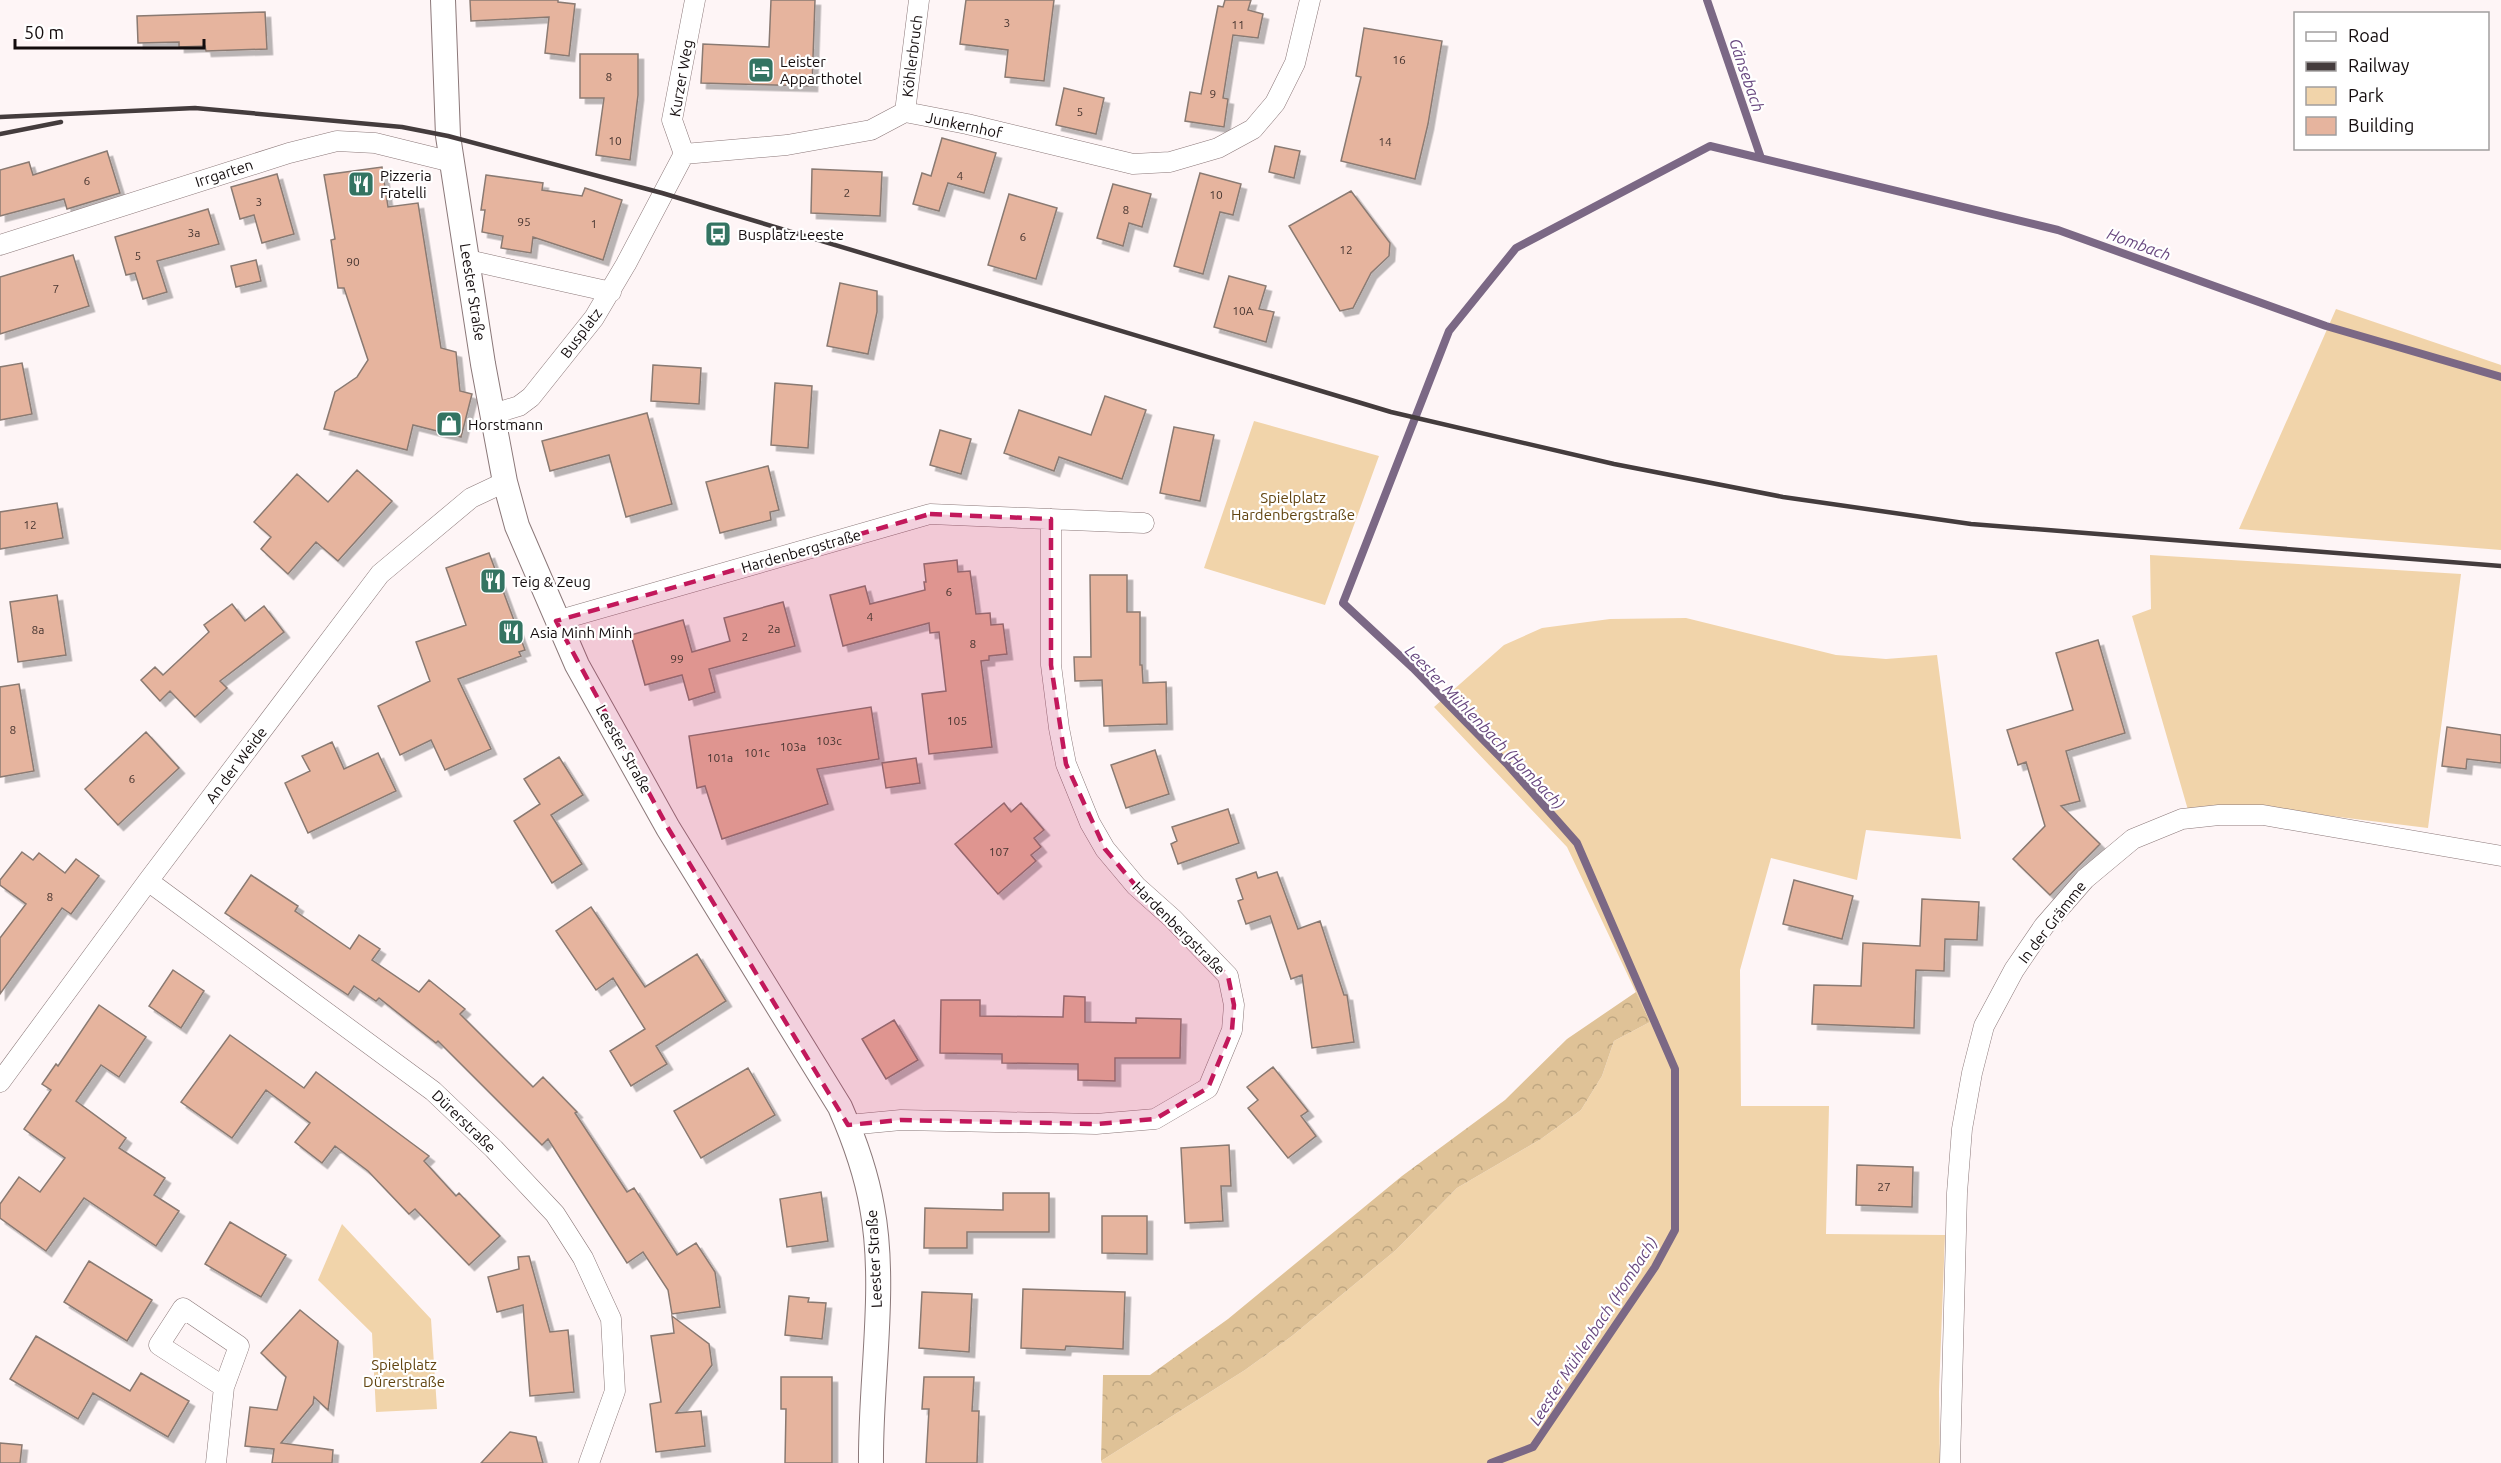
<svg xmlns="http://www.w3.org/2000/svg" width="2501" height="1463" font-family="Ubuntu,sans-serif">
<style>
.green{fill:#f1d4aa}
.forest{fill:url(#forest-crowns)}
.lines{fill:none;stroke-linecap:round;stroke-linejoin:round}
.stream{stroke:#7b6885;stroke-width:8}
.building{fill:#e6b49e;stroke:#8a7a72;stroke-width:1.5;filter:url(#shadow)}
.minor-casing{stroke:#8b7879;stroke-width:21}
.tertiary-casing{stroke:#8b7879;stroke-width:26}
.minor{stroke:#fff;stroke-width:20}
.tertiary{stroke:#fff;stroke-width:24}
.rail{stroke:#443c3d;stroke-width:4.5}
.marked{fill:#c2185b;fill-opacity:0.2;stroke:#c2185b;stroke-width:4.5;stroke-dasharray:12 8;stroke-linejoin:round}
.labels{text-anchor:middle;dominant-baseline:central;stroke-width:4.5;stroke-linejoin:round;paint-order:stroke}
.number-label{font-size:12px;fill:#483631}
.street-label{font-size:15px;fill:#130c0d;stroke:#fff}
.poi-label{font-size:15px;fill:#130c0d;stroke:#fff;text-anchor:start}
.park-label{font-size:15px;fill:#624511;stroke:#fff}
.water-label{font-size:16px;font-style:italic;fill:#68477f;stroke:#fff}
</style>
<defs>
<pattern id="forest-crowns" width="20" height="18" patternUnits="userSpaceOnUse" patternTransform="scale(1.5)"><rect width="20" height="18" fill="#dfc297"/><path d="M2 6a3 3 0 1 1 6 0M12 15a3 3 0 1 1 6 0" fill="none" stroke="#bea681"/></pattern>
<filter id="shadow"><feDropShadow dx="5.5" dy="5.5" stdDeviation="0" flood-color="#0004"/></filter>
</defs>
<rect width="100%" height="100%" fill="#fef5f6"/>
<path class="green" d="M 2336,309 L 2501,365 L 2501,550 L 2239,529 Z
M 1254,421 L 1379,456 L 1325,605 L 1204,568 Z
M 2150,555 L 2461,574 L 2428,828 L 2282,810 L 2188,810 L 2132,616 L 2151,609 Z
M 1686,618 L 1836,655 L 1886,659 L 1937,655 L 1961,839 L 1866,830 L 1857,880 L 1771,858 L 1740,970 L 1741,1106 L 1829,1106 L 1826,1234 L 1945,1235 L 1939,1392 L 1940,1463 L 1102,1463 L 1101,1461 L 1245,1370 L 1292,1336 L 1396,1250 L 1457,1188 L 1541,1139 L 1581,1110 L 1602,1076 L 1614,1041 L 1650,1022 L 1567,847 L 1434,707 L 1504,645 L 1542,628 L 1610,619 Z
M 342,1224 L 431,1319 L 437,1409 L 376,1412 L 372,1333 L 318,1280 Z"/>
<path class="forest" d="M 1636,992 L 1650,1022 L 1614,1041 L 1602,1076 L 1581,1110 L 1541,1139 L 1457,1188 L 1396,1250 L 1292,1336 L 1245,1370 L 1101,1461 L 1103,1375 L 1150,1375 L 1228,1319 L 1402,1176 L 1505,1100 L 1567,1039 Z"/>
<g class="lines">
<path class="stream" d="M 1707,0 L 1761,158
M 1491,1463 L 1533,1447 L 1655,1267 L 1675,1230 L 1675,1069 L 1577,843 L 1508,765 L 1413,668 L 1343,603 L 1449,331 L 1516,248 L 1710,146 L 2058,230 L 2326,326 L 2501,377"/>
</g>
<path class="building" d="M 470,0 L 558,0 L 558,2 L 575,4 L 569,56 L 545,53 L 549,17 L 471,21 Z
M 771,0 L 815,0 L 812,86 L 701,83 L 703,44 L 769,47 Z
M 966,0 L 1054,0 L 1044,81 L 1005,77 L 1008,50 L 960,44 Z
M 1225,0 L 1251,0 L 1248,10 L 1263,14 L 1258,38 L 1233,35 L 1223,98 L 1228,99 L 1224,127 L 1185,121 L 1190,92 L 1201,94 L 1218,6 L 1223,7 Z
M 265,12 L 267,49 L 206,51 L 205,46 L 179,47 L 179,42 L 138,43 L 137,16 Z
M 1364,28 L 1442,41 L 1428,124 L 1415,179 L 1341,161 L 1361,77 L 1356,76 Z
M 580,54 L 638,54 L 638,95 L 630,160 L 596,155 L 604,98 L 580,98 Z
M 1064,88 L 1104,98 L 1096,134 L 1056,125 Z
M 942,138 L 996,153 L 984,193 L 948,183 L 939,211 L 913,204 L 922,173 L 931,176 Z
M 1275,146 L 1300,151 L 1294,178 L 1269,172 Z
M 107,151 L 120,193 L 67,209 L 64,199 L 0,216 L 0,170 L 29,162 L 33,175 Z
M 382,167 L 388,207 L 418,203 L 441,348 L 456,352 L 460,391 L 472,394 L 461,437 L 413,425 L 407,450 L 324,429 L 335,392 L 357,377 L 368,360 L 344,288 L 338,288 L 331,240 L 335,239 L 324,175 Z
M 812,169 L 882,172 L 880,216 L 811,213 Z
M 1200,173 L 1241,184 L 1233,215 L 1220,212 L 1203,274 L 1174,266 Z
M 277,174 L 294,234 L 262,243 L 254,215 L 240,219 L 231,187 Z
M 486,175 L 543,183 L 542,190 L 582,196 L 585,188 L 622,200 L 603,260 L 533,237 L 531,253 L 501,248 L 503,236 L 482,232 L 485,210 L 481,210 Z
M 1113,184 L 1151,194 L 1142,227 L 1129,223 L 1123,246 L 1097,238 Z
M 1351,191 L 1390,243 L 1389,256 L 1371,273 L 1353,308 L 1340,311 L 1289,226 Z
M 1009,194 L 1057,208 L 1036,279 L 988,265 Z
M 208,209 L 219,244 L 157,261 L 167,292 L 143,299 L 135,273 L 126,275 L 115,237 Z
M 73,255 L 89,306 L 0,334 L 0,277 Z
M 256,260 L 261,281 L 236,287 L 231,266 Z
M 1229,276 L 1266,286 L 1259,309 L 1274,312 L 1266,342 L 1214,327 Z
M 840,283 L 877,291 L 877,312 L 868,354 L 827,346 Z
M 22,363 L 32,414 L 0,420 L 0,367 Z
M 653,365 L 701,368 L 699,404 L 651,401 Z
M 775,383 L 812,386 L 808,448 L 771,445 Z
M 1105,396 L 1146,410 L 1122,479 L 1059,457 L 1054,471 L 1004,453 L 1019,410 L 1091,435 Z
M 647,413 L 672,504 L 626,517 L 609,455 L 550,471 L 542,441 Z
M 1174,427 L 1214,435 L 1200,501 L 1160,493 Z
M 940,430 L 971,439 L 961,474 L 930,465 Z
M 768,466 L 779,510 L 770,512 L 771,520 L 720,533 L 706,482 Z
M 357,470 L 392,501 L 338,561 L 316,542 L 288,574 L 261,549 L 271,537 L 254,522 L 297,474 L 328,502 Z
M 57,503 L 63,538 L 0,549 L 0,512 Z
M 489,553 L 525,650 L 519,652 L 521,656 L 458,679 L 491,749 L 445,770 L 431,740 L 400,755 L 378,706 L 430,681 L 416,642 L 466,625 L 446,568 Z
M 957,560 L 958,572 L 970,571 L 976,614 L 990,613 L 991,625 L 1003,624 L 1007,654 L 989,656 L 989,660 L 981,661 L 992,747 L 929,754 L 922,694 L 946,691 L 939,632 L 930,633 L 929,623 L 843,646 L 830,595 L 865,586 L 870,604 L 925,590 L 924,582 L 926,582 L 924,564 Z
M 1090,575 L 1127,575 L 1127,612 L 1140,612 L 1140,665 L 1142,665 L 1143,683 L 1166,682 L 1167,724 L 1104,726 L 1102,680 L 1075,681 L 1074,657 L 1091,657 Z
M 57,595 L 66,655 L 18,662 L 10,602 Z
M 783,602 L 795,646 L 709,669 L 715,692 L 689,700 L 682,675 L 645,685 L 631,635 L 683,620 L 692,652 L 730,641 L 724,618 Z
M 232,604 L 245,621 L 264,606 L 284,632 L 220,681 L 227,688 L 195,717 L 170,691 L 160,701 L 141,680 L 155,667 L 163,675 L 209,632 L 204,625 Z
M 2098,640 L 2125,733 L 2066,751 L 2080,801 L 2061,806 L 2100,844 L 2050,895 L 2013,859 L 2045,826 L 2026,762 L 2018,765 L 2007,730 L 2073,710 L 2056,653 Z
M 19,684 L 34,771 L 0,777 L 0,687 Z
M 871,707 L 879,759 L 817,769 L 828,804 L 722,839 L 705,786 L 697,788 L 689,736 Z
M 2447,727 L 2501,735 L 2501,763 L 2467,759 L 2466,769 L 2442,766 Z
M 146,732 L 179,768 L 118,825 L 85,789 Z
M 332,742 L 344,769 L 378,753 L 396,791 L 308,833 L 285,783 L 310,771 L 302,756 Z
M 1155,750 L 1169,794 L 1126,808 L 1111,765 Z
M 559,757 L 583,795 L 551,815 L 582,864 L 552,883 L 514,821 L 540,804 L 524,779 Z
M 916,758 L 920,783 L 886,788 L 882,763 Z
M 1004,803 L 1011,812 L 1021,803 L 1044,830 L 1034,838 L 1041,847 L 1031,855 L 1036,861 L 998,894 L 955,844 Z
M 1228,809 L 1239,843 L 1178,864 L 1171,844 L 1177,841 L 1172,827 Z
M 22,852 L 33,860 L 39,853 L 65,873 L 76,859 L 99,876 L 71,914 L 62,908 L 0,994 L 0,938 L 26,904 L 0,885 L 0,880 Z
M 1256,872 L 1258,878 L 1277,872 L 1298,929 L 1320,921 L 1344,995 L 1347,995 L 1354,1042 L 1312,1048 L 1302,975 L 1291,979 L 1270,916 L 1246,924 L 1238,901 L 1243,899 L 1236,879 Z
M 251,875 L 298,906 L 295,911 L 350,949 L 359,935 L 380,949 L 372,960 L 419,992 L 429,980 L 465,1009 L 460,1014 L 533,1087 L 543,1077 L 577,1112 L 575,1113 L 627,1192 L 634,1188 L 677,1255 L 696,1243 L 715,1272 L 720,1307 L 672,1314 L 668,1290 L 643,1252 L 627,1263 L 548,1139 L 542,1145 L 438,1041 L 436,1043 L 379,998 L 376,1001 L 354,986 L 348,995 L 225,913 Z
M 1794,880 L 1853,896 L 1842,939 L 1783,924 Z
M 1922,899 L 1979,902 L 1977,940 L 1945,939 L 1944,971 L 1916,970 L 1914,1028 L 1812,1024 L 1814,985 L 1861,986 L 1863,943 L 1920,946 Z
M 591,907 L 645,987 L 697,954 L 726,1001 L 656,1046 L 667,1064 L 631,1086 L 610,1051 L 645,1029 L 613,978 L 596,990 L 556,931 Z
M 173,970 L 204,991 L 181,1028 L 149,1006 Z
M 1064,996 L 1085,997 L 1085,1022 L 1136,1023 L 1136,1018 L 1181,1019 L 1180,1058 L 1115,1058 L 1115,1081 L 1078,1080 L 1078,1064 L 1002,1063 L 1002,1054 L 940,1053 L 941,1000 L 980,1000 L 980,1016 L 1063,1017 Z
M 99,1005 L 146,1037 L 119,1077 L 101,1065 L 76,1101 L 126,1138 L 119,1148 L 165,1178 L 154,1195 L 179,1211 L 156,1246 L 84,1198 L 46,1251 L 0,1218 L 0,1204 L 19,1177 L 40,1192 L 65,1158 L 24,1129 L 51,1090 L 42,1084 L 56,1064 L 58,1066 Z
M 894,1020 L 918,1060 L 886,1079 L 862,1039 Z
M 230,1035 L 304,1088 L 316,1072 L 429,1156 L 424,1161 L 456,1196 L 459,1193 L 500,1236 L 469,1265 L 415,1209 L 409,1214 L 368,1171 L 335,1146 L 322,1163 L 295,1142 L 310,1123 L 266,1090 L 232,1138 L 181,1102 Z
M 1273,1067 L 1308,1111 L 1301,1116 L 1316,1136 L 1288,1158 L 1248,1108 L 1258,1100 L 1247,1087 Z
M 748,1068 L 775,1115 L 701,1158 L 674,1111 Z
M 1229,1145 L 1231,1186 L 1221,1186 L 1223,1221 L 1185,1223 L 1181,1148 Z
M 1857,1165 L 1913,1167 L 1912,1207 L 1856,1205 Z
M 821,1192 L 828,1241 L 787,1247 L 780,1199 Z
M 1003,1193 L 1049,1193 L 1049,1232 L 967,1232 L 967,1248 L 924,1248 L 925,1208 L 1003,1210 Z
M 1102,1216 L 1147,1216 L 1147,1254 L 1102,1253 Z
M 230,1222 L 286,1255 L 261,1297 L 205,1264 Z
M 529,1256 L 550,1332 L 568,1330 L 574,1392 L 530,1396 L 523,1305 L 497,1312 L 488,1277 L 519,1269 L 518,1257 Z
M 89,1261 L 152,1300 L 127,1341 L 64,1302 Z
M 1023,1289 L 1125,1292 L 1123,1349 L 1066,1346 L 1065,1350 L 1021,1348 Z
M 922,1292 L 972,1294 L 969,1352 L 919,1348 Z
M 789,1296 L 809,1298 L 808,1302 L 826,1303 L 822,1339 L 785,1335 Z
M 300,1310 L 338,1341 L 328,1410 L 314,1397 L 313,1404 L 281,1443 L 333,1450 L 332,1463 L 272,1463 L 274,1449 L 245,1446 L 250,1407 L 277,1410 L 286,1377 L 261,1353 Z
M 672,1316 L 709,1344 L 712,1365 L 676,1413 L 701,1411 L 705,1446 L 656,1452 L 650,1404 L 661,1402 L 651,1336 L 674,1333 Z
M 36,1336 L 130,1391 L 141,1373 L 189,1401 L 168,1437 L 93,1393 L 78,1419 L 10,1379 Z
M 781,1377 L 832,1377 L 832,1463 L 785,1463 L 786,1409 L 781,1409 Z
M 924,1377 L 974,1377 L 972,1411 L 979,1411 L 977,1463 L 926,1463 L 929,1409 L 922,1409 Z
M 510,1432 L 536,1437 L 543,1463 L 481,1463 Z
M 0,1443 L 22,1445 L 20,1463 L 0,1463 Z"/>
<g class="lines">
<defs>
<path id="minor" d="M 905,112 L 919,0
M 684,154 L 672,120 L 695,0
M 0,245 L 289,153 L 337,141 L 375,143 L 452,162
M 468,260 L 611,292
M 493,414 L 519,406 L 531,397 L 594,318 L 626,264 L 684,154 L 787,145 L 871,130 L 905,112 L 967,124 L 1133,164 L 1170,162 L 1218,148 L 1253,129 L 1275,103 L 1295,63 L 1310,0
M 556,621 L 930,514 L 1144,523
M 148,881 L 433,1091 L 494,1149 L 555,1214 L 583,1258 L 611,1319 L 615,1391 L 589,1463
M 0,1082 L 148,881 L 380,574 L 471,498 L 505,482
M 848,1125 L 901,1120 L 1096,1124 L 1155,1119 L 1208,1088 L 1232,1030 L 1234,1005 L 1228,976 L 1173,919 L 1136,886 L 1105,849 L 1090,823 L 1066,764 L 1059,728 L 1051,665 L 1051,519
M 216,1463 L 224,1387 L 239,1346 L 183,1308 L 159,1345 L 224,1387
M 1950,1463 L 1957,1193 L 1962,1129 L 1972,1073 L 1984,1026 L 2014,970 L 2044,926 L 2085,879 L 2133,839 L 2182,819 L 2219,815 L 2263,815 L 2501,856"/>
<path id="tertiary" d="M 443,0 L 448,136 L 483,364 L 505,482 L 517,526 L 577,665 L 668,828 L 840,1107 C 854,1139 866,1172 872,1207 C 887,1286 870,1382 871,1463"/>
</defs>
<use href="#minor" class="minor-casing"/>
<use href="#tertiary" class="tertiary-casing"/>
<use href="#minor" class="minor"/>
<use href="#tertiary" class="tertiary"/>
<path class="rail" d="M 0,117 L 195,108 L 402,127 L 448,136 L 662,193 L 1391,412 L 1614,464 L 1783,497 L 1971,524 L 2501,566
M 0,134 L 61,122"/>
</g>
<path class="marked" d="M 930,514 L 1051,519 L 1051,665 L 1066,764 L 1105,849 L 1136,886 L 1228,976 L 1234,1005 L 1232,1030 L 1208,1088 L 1155,1119 L 1096,1124 L 901,1120 L 848,1125 L 668,828 L 556,621 Z"/>
<defs>
<symbol id="hotel-square" viewBox="-11 -11 22 22"><rect x="-9" y="-9" width="18" height="18" rx="4" fill="#347462" stroke="#fff"/><path d="M-6-4.5h1.5V1H6V5H4.5V3h-9V5H-6ZM-4 0a1.8 1.8 0 1 1 3.6 0ZM.5 0V-2.5h3Q6-2.5 6 0Z" fill="#fff"/></symbol>
<symbol id="restaurant-square" viewBox="-11 -11 22 22"><rect x="-9" y="-9" width="18" height="18" rx="4" fill="#347462" stroke="#fff"/><path d="M-5-6h1v4h1v-4h1v4h1v-4h1v5L-1.5 .5V6h-2V.5L-5-1ZM5-6V6H3V1.5H1.5Q1.5-4 5-6Z" fill="#fff"/></symbol>
<symbol id="bus-square" viewBox="-11 -11 22 22"><rect x="-9" y="-9" width="18" height="18" rx="4" fill="#347462" stroke="#fff"/><path d="M-5-6H5V4H4V6H2V4H-2V6H-4V4H-5ZM-3.5-4V0h7V-4ZM-3.5 1.2v1.5H-2V1.2ZM2 1.2v1.5H3.5V1.2Z" fill="#fff"/></symbol>
<symbol id="shop-square" viewBox="-11 -11 22 22"><rect x="-9" y="-9" width="18" height="18" rx="4" fill="#347462" stroke="#fff"/><path d="M-5-2.5h2.3a2.7 3.5 0 0 1 5.4 0H5L5.5 6h-11ZM-1.5-2.5h3a1.5 2.3 0 0 0-3 0Z" fill="#fff"/></symbol>
</defs>
<g fill-rule="evenodd">
<use href="#hotel-square" x="746" y="55" width="30" height="30"/>
<use href="#restaurant-square" x="346" y="169" width="30" height="30"/>
<use href="#bus-square" x="703" y="219" width="30" height="30"/>
<use href="#shop-square" x="434" y="409" width="30" height="30"/>
<use href="#restaurant-square" x="478" y="566" width="30" height="30"/>
<use href="#restaurant-square" x="496" y="617" width="30" height="30"/>
</g>
<g class="labels">
<g class="number-label">
<text x="1007" y="22">3</text>
<text x="1238" y="24">11</text>
<text x="1399" y="59">16</text>
<text x="609" y="76">8</text>
<text x="1213" y="93">9</text>
<text x="1080" y="111">5</text>
<text x="615" y="140">10</text>
<text x="1385" y="141">14</text>
<text x="960" y="175">4</text>
<text x="87" y="180">6</text>
<text x="847" y="192">2</text>
<text x="1216" y="194">10</text>
<text x="259" y="201">3</text>
<text x="1126" y="209">8</text>
<text x="524" y="221">95</text>
<text x="594" y="223">1</text>
<text x="194" y="232">3a</text>
<text x="1023" y="236">6</text>
<text x="1346" y="249">12</text>
<text x="138" y="255">5</text>
<text x="353" y="261">90</text>
<text x="56" y="288">7</text>
<text x="1243" y="310">10A</text>
<text x="30" y="524">12</text>
<text x="949" y="591">6</text>
<text x="870" y="616">4</text>
<text x="774" y="628">2a</text>
<text x="38" y="629">8a</text>
<text x="745" y="636">2</text>
<text x="973" y="643">8</text>
<text x="677" y="658">99</text>
<text x="957" y="720">105</text>
<text x="13" y="729">8</text>
<text x="829" y="740">103c</text>
<text x="793" y="746">103a</text>
<text x="757" y="752">101c</text>
<text x="720" y="757">101a</text>
<text x="132" y="778">6</text>
<text x="999" y="851">107</text>
<text x="50" y="896">8</text>
<text x="1884" y="1186">27</text>
</g>
<g class="street-label">
<text transform="translate(912 56) rotate(-83)">Köhlerbruch</text>
<text transform="translate(681 78) rotate(-80)">Kurzer Weg</text>
<text transform="translate(964 125) rotate(12)">Junkernhof</text>
<text transform="translate(224 173) rotate(-18)">Irrgarten</text>
<text transform="translate(473 292) rotate(81)">Leester Straße</text>
<text transform="translate(581 333) rotate(-53)">Busplatz</text>
<text transform="translate(801 551) rotate(-16)">Hardenbergstraße</text>
<text transform="translate(624 749) rotate(61)">Leester Straße</text>
<text transform="translate(236 765) rotate(-53)">An der Weide</text>
<text transform="translate(2052 922) rotate(-52)">In der Grämme</text>
<text transform="translate(1179 928) rotate(45)">Hardenbergstraße</text>
<text transform="translate(464 1121) rotate(44)">Dürerstraße</text>
<text transform="translate(874 1259) rotate(-93)">Leester Straße</text>
</g>
<g class="poi-label">
<text x="780" y="61">Leister<tspan x="780" dy="17">Apparthotel</tspan></text>
<text x="380" y="175">Pizzeria<tspan x="380" dy="17">Fratelli</tspan></text>
<text x="738" y="234">Busplatz Leeste</text>
<text x="468" y="424">Horstmann</text>
<text x="512" y="581">Teig &amp; Zeug</text>
<text x="530" y="632">Asia Minh Minh</text>
</g>
<g class="park-label">
<text x="1293" y="497">Spielplatz<tspan x="1293" dy="17">Hardenbergstraße</tspan></text>
<text x="404" y="1364">Spielplatz<tspan x="404" dy="17">Dürerstraße</tspan></text>
</g>
<g class="water-label">
<text transform="translate(1747 75) rotate(71)">Gänsebach</text>
<text transform="translate(2139 244) rotate(20)">Hombach</text>
<text transform="translate(1485 727) rotate(46)">Leester Mühlenbach (Hombach)</text>
<text transform="translate(1593 1331) rotate(-57)">Leester Mühlenbach (Hombach)</text>
</g>
</g>
<rect x="2294" y="12" width="195" height="138" fill="#ffffff" stroke="#a19e9e" stroke-width="1.5"/>
<rect x="2306" y="32" width="30" height="9" fill="#ffffff" stroke="#a19e9e" stroke-width="1.5"/>
<text x="2348" y="42" font-size="18" fill="#130c0d">Road</text>
<rect x="2306" y="62" width="30" height="9" fill="#443c3d" stroke="#a19e9e" stroke-width="1.5"/>
<text x="2348" y="72" font-size="18" fill="#130c0d">Railway</text>
<rect x="2306" y="87" width="30" height="18" fill="#f1d4aa" stroke="#a19e9e" stroke-width="1.5"/>
<text x="2348" y="102" font-size="18" fill="#130c0d">Park</text>
<rect x="2306" y="117" width="30" height="18" fill="#e6b49e" stroke="#a19e9e" stroke-width="1.5"/>
<text x="2348" y="132" font-size="18" fill="#130c0d">Building</text>
<path d="M15 39v9h189v-9" fill="none" stroke="#130c0d" stroke-width="3"/>
<text x="24" y="39" font-size="18" fill="#130c0d" stroke="#ffffff" stroke-width="4.5" paint-order="stroke">50 m</text>
</svg>
